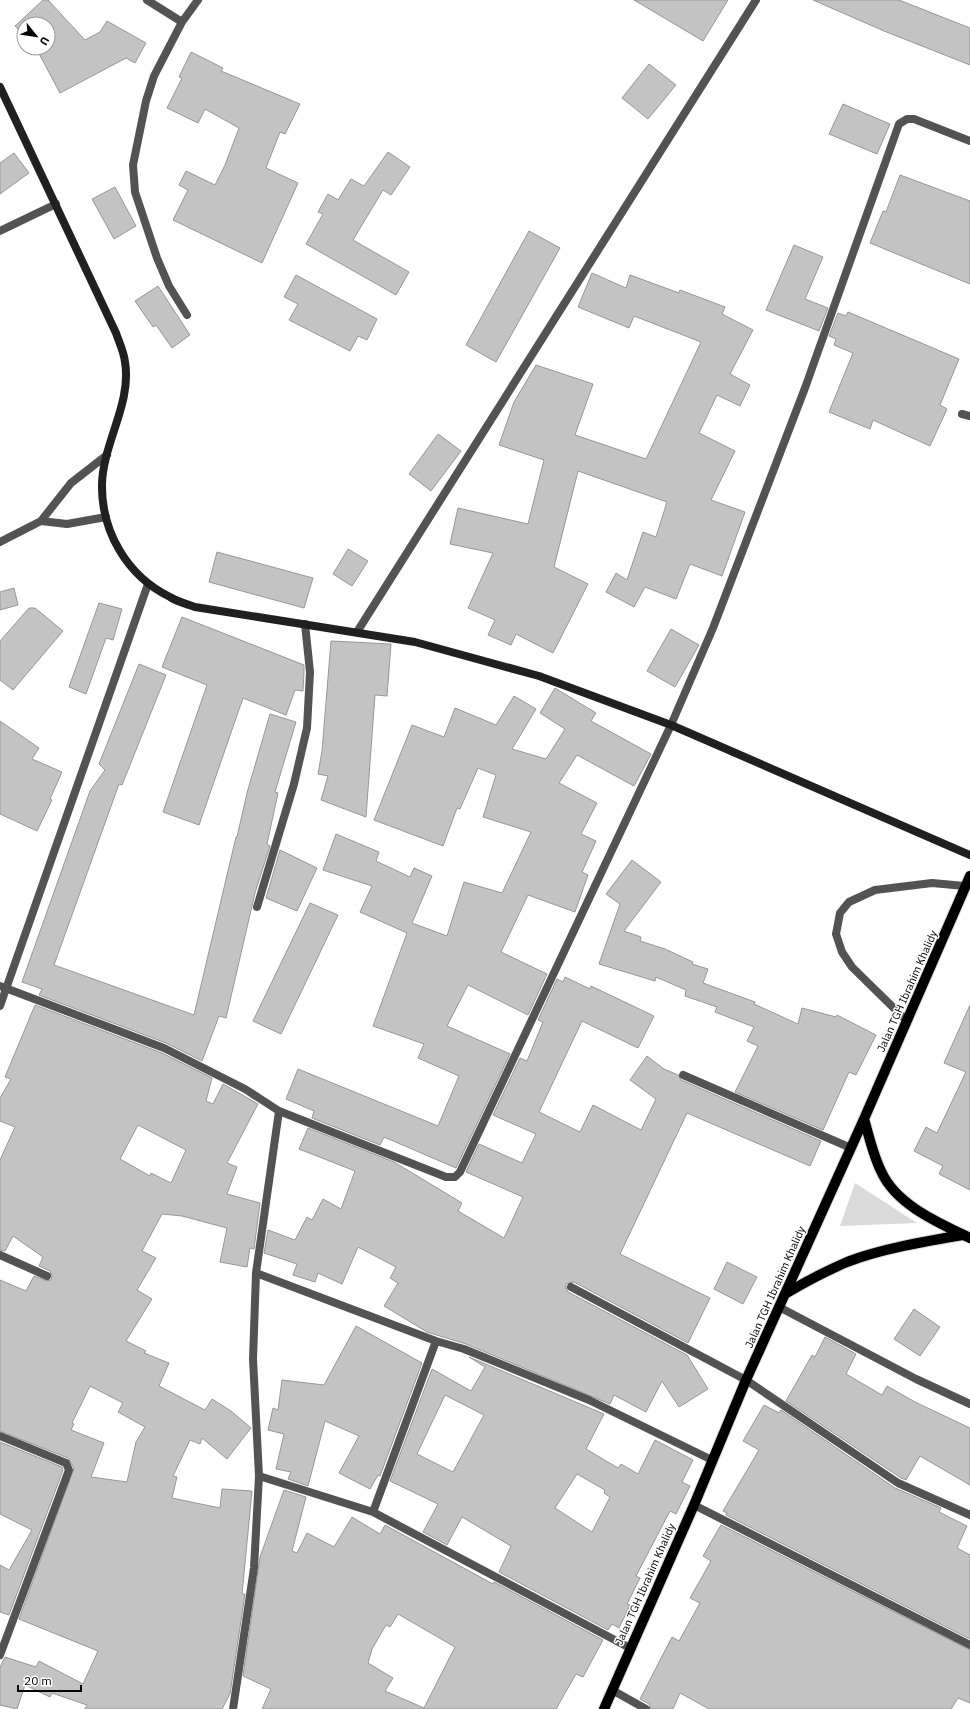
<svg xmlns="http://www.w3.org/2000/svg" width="970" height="1709" font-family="'IBM Plex Sans',sans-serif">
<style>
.green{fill:#dadada}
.building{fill:#c3c3c3;stroke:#979797;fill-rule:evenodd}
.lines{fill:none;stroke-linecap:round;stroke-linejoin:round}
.primary-casing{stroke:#dbdbdb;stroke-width:12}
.lane{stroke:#535353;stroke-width:8}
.street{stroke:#535353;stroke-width:8}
.secondary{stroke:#202020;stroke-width:8}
.primary{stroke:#000;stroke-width:10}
.labels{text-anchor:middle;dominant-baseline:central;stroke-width:3;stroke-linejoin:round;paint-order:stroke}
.street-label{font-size:11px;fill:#000;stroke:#fff}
</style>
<rect width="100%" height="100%" fill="#fff"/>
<path class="green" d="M 855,1183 L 917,1223 L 840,1226 Z"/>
<path class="building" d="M 43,0 L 48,0 L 85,40 L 100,32 L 107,21 L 146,43 L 135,63 L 126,58 L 60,93 L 36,48 L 48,48 L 48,24 L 24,24 L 24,35 L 15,26 Z
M 634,0 L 728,0 L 703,41 Z
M 813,0 L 899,0 L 970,28 L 970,65 L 884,31 Z
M 191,52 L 223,68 L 221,71 L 300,104 L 285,134 L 280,132 L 266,168 L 298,183 L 262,263 L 173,220 L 188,190 L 179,185 L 186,171 L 215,185 L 225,165 L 239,128 L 205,109 L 198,123 L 167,108 L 182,78 L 179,77 Z
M 649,64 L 676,85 L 648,119 L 622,98 Z
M 843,104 L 890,124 L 877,154 L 829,134 Z
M 388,152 L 410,167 L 391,195 L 383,190 L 353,240 L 409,272 L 396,295 L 306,244 L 323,214 L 318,212 L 328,194 L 338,200 L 351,179 L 364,186 Z
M 14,153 L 29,173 L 0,194 L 0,163 Z
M 900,175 L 970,201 L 970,284 L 870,243 L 883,211 L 886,212 Z
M 115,187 L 136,226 L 114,239 L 92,199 Z
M 529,231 L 560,248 L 496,362 L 466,345 Z
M 794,245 L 823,257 L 805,299 L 828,308 L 819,331 L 766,310 Z
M 592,273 L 626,288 L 630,275 L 679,293 L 680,290 L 725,307 L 722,314 L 753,330 L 730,374 L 750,385 L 740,406 L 717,395 L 699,433 L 735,451 L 711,500 L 745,512 L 722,576 L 690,564 L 676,599 L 645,587 L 634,607 L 606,592 L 616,573 L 627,580 L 643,532 L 656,537 L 667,502 L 578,471 L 554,567 L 588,584 L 553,653 L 516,634 L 511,645 L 488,635 L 495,620 L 468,608 L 493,553 L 450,544 L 458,508 L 528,524 L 544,460 L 499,445 L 514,402 L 536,365 L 593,384 L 575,435 L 646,459 L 701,342 L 634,316 L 629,328 L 578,307 Z
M 296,275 L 377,319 L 367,340 L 358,336 L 350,351 L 289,320 L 298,304 L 284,297 Z
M 158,286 L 190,335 L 172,348 L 156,325 L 153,327 L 135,301 Z
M 848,312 L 959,359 L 940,405 L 947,409 L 930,446 L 873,420 L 870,429 L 829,412 L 853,353 L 834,345 L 836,339 L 829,336 L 838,313 L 846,316 Z
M 438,434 L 461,451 L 431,491 L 409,474 Z
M 348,549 L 368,561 L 352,586 L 333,574 Z
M 217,552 L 313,578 L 304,608 L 209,582 Z
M 14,588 L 18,605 L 0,610 L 0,592 Z
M 99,603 L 122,609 L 113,640 L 106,638 L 86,694 L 69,687 Z
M 29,608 L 35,608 L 63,631 L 13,690 L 0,680 L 0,641 Z
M 182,617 L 304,665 L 304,672 L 303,691 L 295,690 L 286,715 L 243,698 L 199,825 L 163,812 L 207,685 L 162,667 Z
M 671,629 L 699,645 L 675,687 L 647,671 Z
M 331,641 L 391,644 L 387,696 L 375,695 L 366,817 L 321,800 L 328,776 L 318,774 L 322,751 Z
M 139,664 L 166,675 L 122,785 L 119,784 L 54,965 L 194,1015 L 236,837 L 237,837 L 247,793 L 270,714 L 296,722 L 275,792 L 278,793 L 267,844 L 270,846 L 255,893 L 226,1018 L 219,1016 L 202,1061 L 166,1043 L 39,995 L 42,989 L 22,982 L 90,791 L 105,770 L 99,764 Z
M 555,688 L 596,713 L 591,721 L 651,754 L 634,786 L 577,755 L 559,783 L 597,803 L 581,834 L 596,841 L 582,872 L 588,875 L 575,912 L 528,895 L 501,952 L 547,974 L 528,1015 L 468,985 L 447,1026 L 510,1054 L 456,1168 L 384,1137 L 380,1145 L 312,1118 L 314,1111 L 286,1099 L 298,1069 L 438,1126 L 459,1076 L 418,1058 L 424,1044 L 373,1026 L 407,933 L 360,912 L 372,886 L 323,870 L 336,834 L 379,852 L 376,861 L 410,877 L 414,868 L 432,876 L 412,923 L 447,936 L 464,882 L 502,893 L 531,832 L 483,817 L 496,775 L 478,768 L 460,809 L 457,808 L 443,846 L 374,820 L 412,725 L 444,737 L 455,708 L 496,725 L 514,696 L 536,709 L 512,749 L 546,759 L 565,729 L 540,713 Z
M 0,721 L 39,748 L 32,759 L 62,772 L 50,799 L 52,800 L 37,831 L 0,814 Z
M 280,850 L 317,868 L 297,911 L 266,898 Z
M 632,860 L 661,882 L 624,931 L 641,937 L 640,941 L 665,949 L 693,962 L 692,964 L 708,969 L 703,983 L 755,1002 L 754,1004 L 798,1024 L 802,1008 L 836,1017 L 837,1015 L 876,1035 L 856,1075 L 849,1072 L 823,1130 L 735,1092 L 758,1046 L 747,1041 L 754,1027 L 715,1012 L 717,1007 L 685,996 L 686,990 L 656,977 L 655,981 L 599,964 L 620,904 L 606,894 Z
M 310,903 L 338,915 L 281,1034 L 253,1021 Z
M 565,977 L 590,989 L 591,986 L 654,1016 L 638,1048 L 582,1021 L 539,1112 L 580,1132 L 593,1105 L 641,1130 L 656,1099 L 630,1080 L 647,1056 L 664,1069 L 678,1075 L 681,1080 L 821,1141 L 810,1166 L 687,1113 L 620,1254 L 710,1298 L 688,1343 L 574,1282 L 566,1284 L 566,1288 L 568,1292 L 687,1355 L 708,1389 L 679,1407 L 662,1381 L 646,1412 L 614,1395 L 610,1404 L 466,1344 L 427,1332 L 384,1306 L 398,1283 L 390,1278 L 396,1267 L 358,1247 L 342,1284 L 318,1273 L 315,1282 L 293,1275 L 297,1264 L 264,1253 L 268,1230 L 295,1240 L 307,1217 L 312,1220 L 323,1199 L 341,1209 L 355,1171 L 299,1149 L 308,1128 L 394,1162 L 462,1203 L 458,1211 L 504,1238 L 523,1197 L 466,1172 L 479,1144 L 522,1163 L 536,1134 L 493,1115 L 520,1058 L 527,1061 L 543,1022 L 538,1020 L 557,979 L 563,982 Z
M 35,1005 L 162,1053 L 212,1078 L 206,1101 L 213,1104 L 223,1084 L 258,1104 L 227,1163 L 237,1167 L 227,1194 L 260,1203 L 254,1249 L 250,1248 L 247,1267 L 220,1262 L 227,1228 L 182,1216 L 162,1214 L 142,1251 L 156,1258 L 137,1290 L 152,1299 L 126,1341 L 146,1351 L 144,1353 L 169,1363 L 159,1386 L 205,1410 L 212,1399 L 231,1411 L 251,1428 L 227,1459 L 202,1438 L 200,1444 L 190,1440 L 173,1476 L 177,1477 L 172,1498 L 220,1508 L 222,1489 L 252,1491 L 242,1594 L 245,1594 L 230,1694 L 222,1709 L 85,1709 L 87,1705 L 52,1693 L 50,1697 L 25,1685 L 17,1709 L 0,1705 L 0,1667 L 5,1657 L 36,1667 L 39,1661 L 83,1684 L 98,1651 L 19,1619 L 74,1468 L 68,1458 L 0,1431 L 0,1280 L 26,1291 L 34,1276 L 47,1281 L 51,1280 L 52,1276 L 50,1271 L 39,1266 L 43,1257 L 13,1236 L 5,1251 L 0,1250 L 0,1160 L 15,1127 L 0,1121 L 0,1098 L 11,1079 L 5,1077 ZM 138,1125 L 186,1150 L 171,1183 L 151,1173 L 150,1176 L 120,1159 ZM 90,1386 L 123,1403 L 118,1412 L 145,1427 L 136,1442 L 127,1482 L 91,1477 L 104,1443 L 71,1430 L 74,1424 L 72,1423 Z
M 970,1005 L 970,1190 L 939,1174 L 943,1166 L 914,1151 L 926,1127 L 937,1133 L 966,1072 L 944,1063 Z
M 727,1262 L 757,1277 L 743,1304 L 714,1289 Z
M 914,1309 L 940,1327 L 920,1356 L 894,1339 Z
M 356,1326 L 422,1363 L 380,1476 L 378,1475 L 370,1489 L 339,1473 L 359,1436 L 325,1421 L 308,1486 L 288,1479 L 291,1472 L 276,1469 L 284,1434 L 268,1430 L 273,1408 L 278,1410 L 282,1380 L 324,1385 Z
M 825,1337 L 856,1354 L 846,1374 L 882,1395 L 887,1386 L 915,1402 L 970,1428 L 970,1485 L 920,1456 L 906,1480 L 901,1478 L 786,1401 L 812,1355 L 815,1357 Z
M 469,1357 L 604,1414 L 586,1449 L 618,1468 L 621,1464 L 638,1474 L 655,1440 L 693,1460 L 682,1482 L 690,1486 L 676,1514 L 670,1511 L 636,1576 L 640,1578 L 627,1604 L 630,1605 L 619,1628 L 612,1624 L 608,1630 L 499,1572 L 511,1546 L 462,1517 L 447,1545 L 423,1532 L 438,1504 L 390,1481 L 432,1369 L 471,1391 L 485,1367 ZM 445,1395 L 484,1415 L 453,1472 L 417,1454 ZM 577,1474 L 605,1490 L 604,1493 L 610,1497 L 592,1532 L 555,1508 Z
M 764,1405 L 779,1413 L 781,1410 L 895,1488 L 941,1508 L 939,1512 L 967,1526 L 957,1548 L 970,1555 L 970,1639 L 726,1515 L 727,1513 L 723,1511 L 759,1450 L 743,1441 Z
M 0,1442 L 62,1467 L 63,1470 L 9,1615 L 0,1612 L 0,1565 L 9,1570 L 32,1530 L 0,1514 Z
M 284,1490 L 306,1497 L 292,1551 L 297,1553 L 307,1533 L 334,1547 L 352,1517 L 380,1534 L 385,1525 L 493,1584 L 494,1582 L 603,1640 L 583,1677 L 576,1674 L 556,1709 L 262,1709 L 271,1689 L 243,1676 L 260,1557 ZM 398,1614 L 455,1647 L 424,1708 L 385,1691 L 393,1678 L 368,1663 L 372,1649 L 386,1625 L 390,1627 Z
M 721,1525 L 970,1650 L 970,1703 L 958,1698 L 951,1709 L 709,1709 L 680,1693 L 673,1709 L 651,1709 L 649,1704 L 640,1699 L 672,1637 L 679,1641 L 700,1603 L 690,1598 L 711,1561 L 703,1556 Z"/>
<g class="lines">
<defs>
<path id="primary" d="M 864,1119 C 869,1136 873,1155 881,1171 C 896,1205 939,1223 970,1238
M 785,1294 C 805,1282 826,1271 847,1262 C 880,1249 927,1241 963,1235
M 604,1709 L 694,1505 L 746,1380 L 864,1119 L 970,876"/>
</defs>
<use href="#primary" class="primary-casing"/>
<path class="lane" d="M 907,1021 L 852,967 L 842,952 L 836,934 L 840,913 L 849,902 L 875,890 L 932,883 L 965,886"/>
<path class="street" d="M 147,0 L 182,22 L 154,76 L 146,101 L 133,165 L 135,192 L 157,258 L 169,286 L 187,315
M 182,22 L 198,0
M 0,231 L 56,204
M 962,414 L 970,416
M 41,521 L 67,524 L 106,517
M 0,542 L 41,521 L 71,483 L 107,455
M 357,632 L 756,0
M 257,907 L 294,784 L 307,728 L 310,672 L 305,624
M 0,986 L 164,1048 L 245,1089 L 279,1111
M 0,1006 L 148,584
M 683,1075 L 851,1148
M 0,1255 L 47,1276
M 256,1273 L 436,1341 L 464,1349 L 589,1400 L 712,1460
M 571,1287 L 746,1380 L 898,1483 L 970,1515
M 779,1307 L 916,1379 L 970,1404
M 0,1436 L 66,1463 L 69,1470 L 0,1655
M 259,1476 L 373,1512 L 630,1648
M 694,1505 L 970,1645
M 373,1512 L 436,1341
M 612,1690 L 646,1709
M 233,1709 L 254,1568 L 259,1476 L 253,1359 L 256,1273 L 279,1111 L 446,1177 L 455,1177 L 460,1172 L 671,725 L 713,628 L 805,388 L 899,124 L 907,119 L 914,119 L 970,141"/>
<path class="secondary" d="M 0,87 L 116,333 C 119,342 124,352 125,362 C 132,403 103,443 102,484 C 101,531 127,576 170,597 C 178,602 187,604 195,607 L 415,642 L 539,676 L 671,725 L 970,855"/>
<use href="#primary" class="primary"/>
</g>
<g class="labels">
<g class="street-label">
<text transform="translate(907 991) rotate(-66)">Jalan TGH Ibrahim Khalidy</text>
<text transform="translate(775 1287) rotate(-66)">Jalan TGH Ibrahim Khalidy</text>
<text transform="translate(645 1584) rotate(-66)">Jalan TGH Ibrahim Khalidy</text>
</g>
</g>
<g transform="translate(36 36) rotate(120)"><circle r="19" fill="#ffffff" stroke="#999999"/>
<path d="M0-3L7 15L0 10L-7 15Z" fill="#000000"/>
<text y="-6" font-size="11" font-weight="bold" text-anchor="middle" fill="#000000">U</text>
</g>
<path d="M18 1685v6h63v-6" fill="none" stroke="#000000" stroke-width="2"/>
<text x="24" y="1685" font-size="12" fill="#000000" stroke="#ffffff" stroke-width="3" paint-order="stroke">20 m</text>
</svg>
